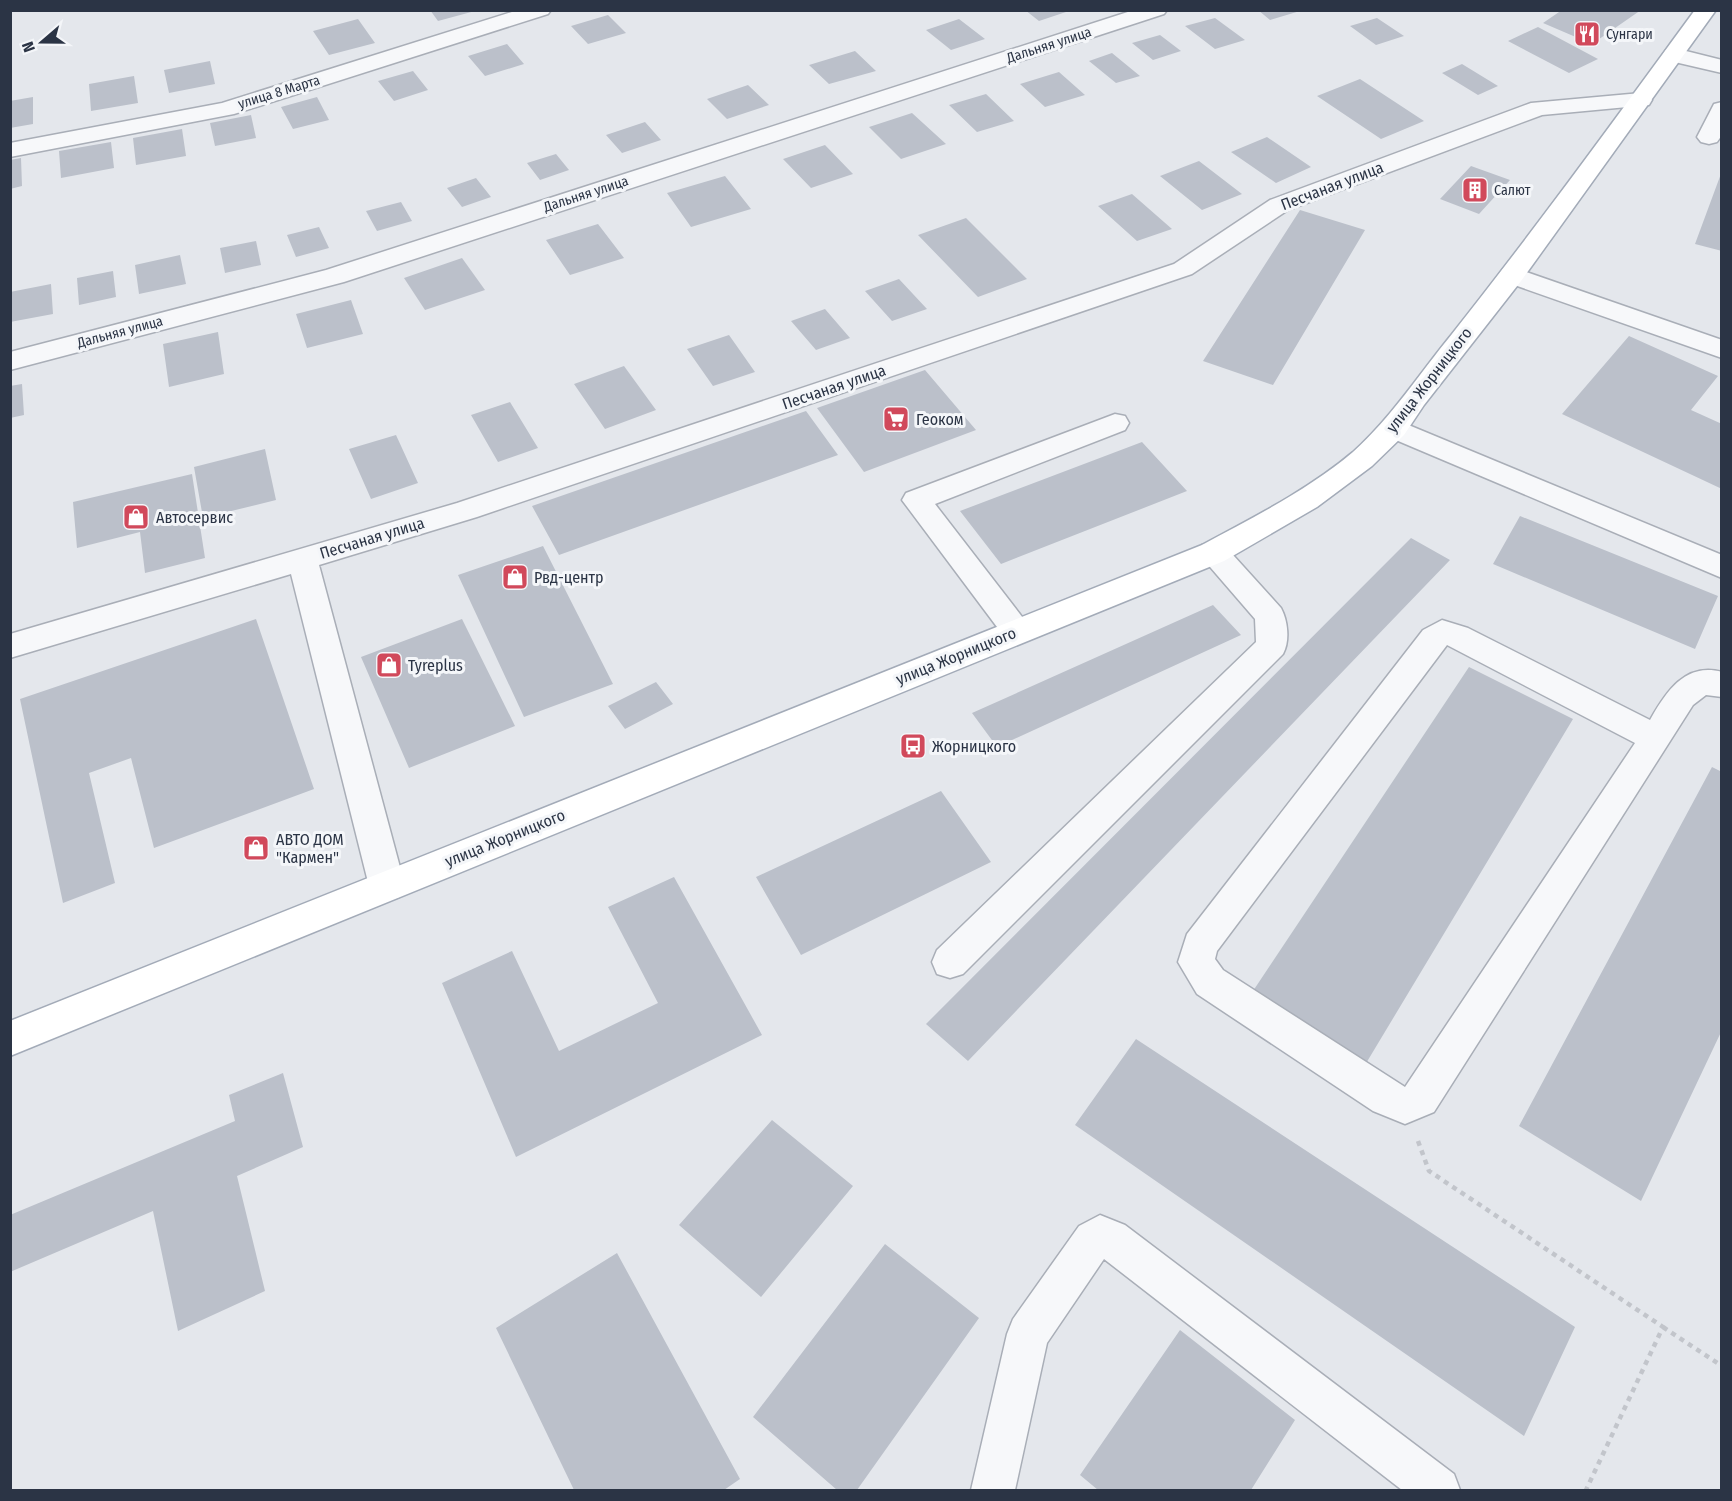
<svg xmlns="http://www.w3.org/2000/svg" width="1732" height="1501" font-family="'Fira Sans Condensed',sans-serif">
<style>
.building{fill:#bbc0ca}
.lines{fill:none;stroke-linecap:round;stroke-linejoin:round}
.minor-casing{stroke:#a9aeb7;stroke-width:3}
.major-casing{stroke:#a3abb8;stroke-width:3}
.path{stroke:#c2c5cb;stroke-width:4.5;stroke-dasharray:5 5;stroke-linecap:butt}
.minor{fill:#f7f8fa;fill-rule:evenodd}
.major{fill:#fff;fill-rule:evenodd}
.labels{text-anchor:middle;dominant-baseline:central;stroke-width:6;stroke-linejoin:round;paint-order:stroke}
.far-poi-label{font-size:14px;fill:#2b3445;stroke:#f4f6f9;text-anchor:start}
.far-street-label{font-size:14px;fill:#2b3445;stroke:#f4f6f9}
.street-label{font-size:16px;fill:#2b3445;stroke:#f4f6f9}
.poi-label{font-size:16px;fill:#2b3445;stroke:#f4f6f9;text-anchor:start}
</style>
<rect width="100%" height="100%" fill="#e4e7ec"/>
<path class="building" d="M 430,10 L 475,10 L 475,11 L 438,21 Z
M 1025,10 L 1069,10 L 1069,11 L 1039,21 Z
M 1258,10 L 1300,10 L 1300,11 L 1270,20 Z
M 1562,10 L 1641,10 L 1592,44 L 1543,23 Z
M 608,15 L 626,33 L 588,44 L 571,26 Z
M 1215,18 L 1245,40 L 1215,49 L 1185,26 Z
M 1377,18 L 1404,36 L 1376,45 L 1350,26 Z
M 358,19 L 375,43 L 329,55 L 313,31 Z
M 959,19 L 985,39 L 951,50 L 926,30 Z
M 1538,27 L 1598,59 L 1569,73 L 1508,41 Z
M 1160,35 L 1181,51 L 1153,60 L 1132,43 Z
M 507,44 L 524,64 L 485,76 L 468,56 Z
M 855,51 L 876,71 L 829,84 L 809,65 Z
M 1112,53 L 1140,76 L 1116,83 L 1089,61 Z
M 210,61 L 215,84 L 169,93 L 164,70 Z
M 1462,64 L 1498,86 L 1478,95 L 1442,73 Z
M 413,71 L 428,90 L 394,101 L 378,81 Z
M 1059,72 L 1085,95 L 1045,107 L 1020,84 Z
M 134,76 L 138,103 L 91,111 L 89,84 Z
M 1360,79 L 1424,121 L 1381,139 L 1317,96 Z
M 748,85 L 769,105 L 727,119 L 707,99 Z
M 986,94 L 1014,121 L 977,132 L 949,105 Z
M 33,97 L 33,124 L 10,128 L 10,101 Z
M 317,97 L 329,120 L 293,129 L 281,107 Z
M 912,113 L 946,144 L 901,159 L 869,127 Z
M 251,115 L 256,138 L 215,146 L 210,123 Z
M 645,122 L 661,140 L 622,153 L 606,135 Z
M 182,129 L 186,156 L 136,165 L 133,138 Z
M 1267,137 L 1311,167 L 1276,183 L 1231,152 Z
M 111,142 L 114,168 L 61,178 L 59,151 Z
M 825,145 L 853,174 L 811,188 L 783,159 Z
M 556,154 L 569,170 L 540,180 L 527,163 Z
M 21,158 L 22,186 L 10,189 L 10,160 Z
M 1199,161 L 1242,194 L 1202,210 L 1160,176 Z
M 1471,166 L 1510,180 L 1479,214 L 1440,199 Z
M 1722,171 L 1722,251 L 1695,244 Z
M 725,176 L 751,209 L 691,227 L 667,193 Z
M 476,178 L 491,197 L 462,207 L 447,188 Z
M 1132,194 L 1172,229 L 1137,241 L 1098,206 Z
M 401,202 L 412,221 L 377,231 L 366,211 Z
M 1300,210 L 1365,230 L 1273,385 L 1203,361 Z
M 966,218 L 1027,279 L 978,297 L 918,235 Z
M 598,224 L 624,258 L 570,275 L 546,240 Z
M 319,227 L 329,248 L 296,257 L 287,235 Z
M 256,241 L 261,265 L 225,273 L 220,248 Z
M 180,255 L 186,284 L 139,294 L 135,265 Z
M 462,258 L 485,290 L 425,310 L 404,278 Z
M 113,271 L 116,297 L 79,305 L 77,278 Z
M 899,279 L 927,309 L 892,321 L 865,291 Z
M 51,284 L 53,314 L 10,322 L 10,292 Z
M 351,300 L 363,334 L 307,348 L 296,314 Z
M 825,309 L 850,338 L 816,350 L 791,321 Z
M 218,332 L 224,374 L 169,387 L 163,344 Z
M 729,335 L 755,372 L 713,386 L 687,349 Z
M 1629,336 L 1718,376 L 1691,410 L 1722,424 L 1722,489 L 1562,414 Z
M 624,366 L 656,410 L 605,429 L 574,384 Z
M 925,370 L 976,430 L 864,472 L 817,408 Z
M 22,384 L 24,415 L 10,418 L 10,386 Z
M 510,402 L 538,448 L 498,462 L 471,415 Z
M 806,411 L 838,455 L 559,555 L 532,506 Z
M 396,435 L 418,483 L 371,499 L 349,449 Z
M 1142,442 L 1187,491 L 1001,564 L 960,511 Z
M 265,449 L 276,500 L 203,518 L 194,467 Z
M 192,474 L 205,558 L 145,573 L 140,532 L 77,548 L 73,502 Z
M 1520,516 L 1718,596 L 1695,649 L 1493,564 Z
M 1411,538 L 1450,560 L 968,1061 L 926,1024 Z
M 543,546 L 613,684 L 524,717 L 458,575 Z
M 1213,605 L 1241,635 L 997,747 L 972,713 Z
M 256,619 L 314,789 L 154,848 L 131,758 L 89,773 L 115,883 L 63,903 L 20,699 Z
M 462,619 L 515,726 L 409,768 L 361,657 Z
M 1469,667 L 1573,719 L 1365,1065 L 1251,994 Z
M 656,682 L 673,704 L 625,729 L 608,706 Z
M 1712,767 L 1722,772 L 1722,1030 L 1641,1201 L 1519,1126 Z
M 941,791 L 991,862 L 801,955 L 756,877 Z
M 674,877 L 762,1035 L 516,1157 L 442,983 L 512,951 L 559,1051 L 658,1003 L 608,907 Z
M 1136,1039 L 1575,1327 L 1524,1436 L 1075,1125 Z
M 283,1073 L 303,1147 L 237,1176 L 265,1291 L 178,1331 L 153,1211 L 10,1272 L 10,1215 L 235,1121 L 229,1095 Z
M 772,1120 L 853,1186 L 761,1297 L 679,1225 Z
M 885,1244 L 979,1318 L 857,1490 L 837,1490 L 753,1417 Z
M 617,1253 L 740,1479 L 724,1490 L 574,1490 L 496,1328 Z
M 1180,1330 L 1295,1420 L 1251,1490 L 1098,1490 L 1080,1475 Z"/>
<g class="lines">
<defs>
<path id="minor" d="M 518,10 L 551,10 L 548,14 L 234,114 L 10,157 L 10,143 L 222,103 Z
M 1134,10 L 1167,10 L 1164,14 L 344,282 L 10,370 L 10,352 L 326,270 Z
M 1674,48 L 1722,60 L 1722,73 L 1666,60 L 1663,55 L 1666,50 Z
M 1641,93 L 1649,95 L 1652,100 L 1649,105 L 1542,115 L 1288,210 L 1192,274 L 477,517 L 319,565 L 405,886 L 399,897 L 387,901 L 375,897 L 369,886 L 291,574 L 10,658 L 10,634 L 457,503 L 1174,264 L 1270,200 L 1531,103 Z
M 1722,102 L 1722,135 L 1717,142 L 1709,144 L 1701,142 L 1697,137 L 1714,104 Z
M 1512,267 L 1722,340 L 1722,358 L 1503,281 L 1499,275 L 1503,269 Z
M 1115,414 L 1125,416 L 1129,423 L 1125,430 L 935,504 L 1033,631 L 1028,639 L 1017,643 L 1006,639 L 902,500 L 906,493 Z
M 1394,419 L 1722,555 L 1722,578 L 1384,435 L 1380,428 L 1384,421 Z
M 1213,542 L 1224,545 L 1281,608 C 1288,621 1290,641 1283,654 L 963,974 L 950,978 L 937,974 L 932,962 L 937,950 L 1256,642 L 1255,619 L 1198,553 L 1202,545 Z
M 1442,620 L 1468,628 L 1650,720 C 1666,692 1685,662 1722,672 L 1722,697 L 1706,695 L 1693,705 L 1434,1112 L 1405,1124 L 1373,1111 L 1197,994 L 1178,962 L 1187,934 L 1423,630 ZM 1447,645 L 1635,743 L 1405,1087 L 1223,970 L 1215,959 L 1217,951 Z
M 1100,1215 L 1125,1225 L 1454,1474 L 1460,1490 L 1402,1490 L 1104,1259 L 1047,1343 L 1015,1490 L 971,1490 L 1007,1334 L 1013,1319 L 1079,1226 Z"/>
<path id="major" d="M 1695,10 L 1716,10 L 1521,281 L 1424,405 L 1404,435 L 1372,466 L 1317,507 L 1224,561 L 10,1056 L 10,1021 L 1202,545 C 1254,517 1308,490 1353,452 C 1391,418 1420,373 1452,334 C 1536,228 1615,119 1695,10 Z"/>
</defs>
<use href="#minor" class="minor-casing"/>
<use href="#major" class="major-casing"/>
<path class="path" d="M 1418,1141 L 1429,1171 L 1663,1327 L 1586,1490
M 1663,1327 L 1722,1366"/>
<use href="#minor" class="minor"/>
<use href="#major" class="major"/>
</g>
<defs>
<symbol id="restaurant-square" viewBox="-11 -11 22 22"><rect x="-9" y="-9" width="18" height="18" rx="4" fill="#d1495b" stroke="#f4f6f9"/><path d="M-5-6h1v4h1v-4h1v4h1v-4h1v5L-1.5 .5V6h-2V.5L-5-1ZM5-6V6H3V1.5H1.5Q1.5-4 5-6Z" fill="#fff"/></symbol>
<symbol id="building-square" viewBox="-11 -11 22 22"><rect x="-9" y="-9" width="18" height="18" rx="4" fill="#d1495b" stroke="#f4f6f9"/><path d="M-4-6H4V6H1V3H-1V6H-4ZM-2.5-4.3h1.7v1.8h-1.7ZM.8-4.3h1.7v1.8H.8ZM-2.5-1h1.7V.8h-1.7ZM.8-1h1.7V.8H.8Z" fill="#fff"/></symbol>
<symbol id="supermarket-square" viewBox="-11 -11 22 22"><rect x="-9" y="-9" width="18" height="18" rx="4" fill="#d1495b" stroke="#f4f6f9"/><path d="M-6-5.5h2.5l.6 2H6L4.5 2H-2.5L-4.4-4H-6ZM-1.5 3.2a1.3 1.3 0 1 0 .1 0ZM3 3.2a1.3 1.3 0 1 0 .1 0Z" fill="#fff"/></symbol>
<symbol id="shop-square" viewBox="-11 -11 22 22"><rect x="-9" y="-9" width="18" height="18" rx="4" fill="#d1495b" stroke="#f4f6f9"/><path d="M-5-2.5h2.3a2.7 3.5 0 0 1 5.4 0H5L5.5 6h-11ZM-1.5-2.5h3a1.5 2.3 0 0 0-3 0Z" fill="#fff"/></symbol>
<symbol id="bus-square" viewBox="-11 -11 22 22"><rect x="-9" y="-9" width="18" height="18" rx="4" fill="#d1495b" stroke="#f4f6f9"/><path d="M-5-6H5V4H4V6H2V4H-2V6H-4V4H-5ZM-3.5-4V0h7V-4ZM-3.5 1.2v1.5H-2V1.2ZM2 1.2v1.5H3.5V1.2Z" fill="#fff"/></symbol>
</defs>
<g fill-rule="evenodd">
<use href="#restaurant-square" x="1572" y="19" width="30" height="30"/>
<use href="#building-square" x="1460" y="175" width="30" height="30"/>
<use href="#supermarket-square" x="881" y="404" width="30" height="30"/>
<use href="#shop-square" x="121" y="502" width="30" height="30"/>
<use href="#shop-square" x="500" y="562" width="30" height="30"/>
<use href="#shop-square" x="374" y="650" width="30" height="30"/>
<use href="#bus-square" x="898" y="731" width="30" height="30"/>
<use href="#shop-square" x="241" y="833" width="30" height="30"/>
</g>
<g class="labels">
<g class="far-poi-label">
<text x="1606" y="34">Сунгари</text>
<text x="1494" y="190">Салют</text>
</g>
<g class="far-street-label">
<text transform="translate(1049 45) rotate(-18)">Дальняя улица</text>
<text transform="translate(279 92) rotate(-17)">улица 8 Марта</text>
<text transform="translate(586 194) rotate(-18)">Дальняя улица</text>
<text transform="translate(120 332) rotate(-15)">Дальняя улица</text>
</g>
<g class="street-label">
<text transform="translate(1332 186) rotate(-21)">Песчаная улица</text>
<text transform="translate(1429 380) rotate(-52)">улица Жорницкого</text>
<text transform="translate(834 387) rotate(-19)">Песчаная улица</text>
<text transform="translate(372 538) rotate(-17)">Песчаная улица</text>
<text transform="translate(956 656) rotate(-22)">улица Жорницкого</text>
<text transform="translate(505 838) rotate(-22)">улица Жорницкого</text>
</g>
<g class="poi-label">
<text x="916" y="419">Геоком</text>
<text x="156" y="517">Автосервис</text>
<text x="534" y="577">Рвд-центр</text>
<text x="408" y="665">Tyreplus</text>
<text x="932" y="746">Жорницкого</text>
<text x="276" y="839">АВТО ДОМ<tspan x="276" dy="18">"Кармен"</tspan></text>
</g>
</g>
<rect width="1732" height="1501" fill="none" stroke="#2b3445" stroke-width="24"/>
<g transform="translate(42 42) rotate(250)" stroke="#f4f6f9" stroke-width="4.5" paint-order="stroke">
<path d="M0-4.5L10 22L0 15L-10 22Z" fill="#2b3445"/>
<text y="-9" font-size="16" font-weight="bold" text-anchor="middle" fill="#2b3445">N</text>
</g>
</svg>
